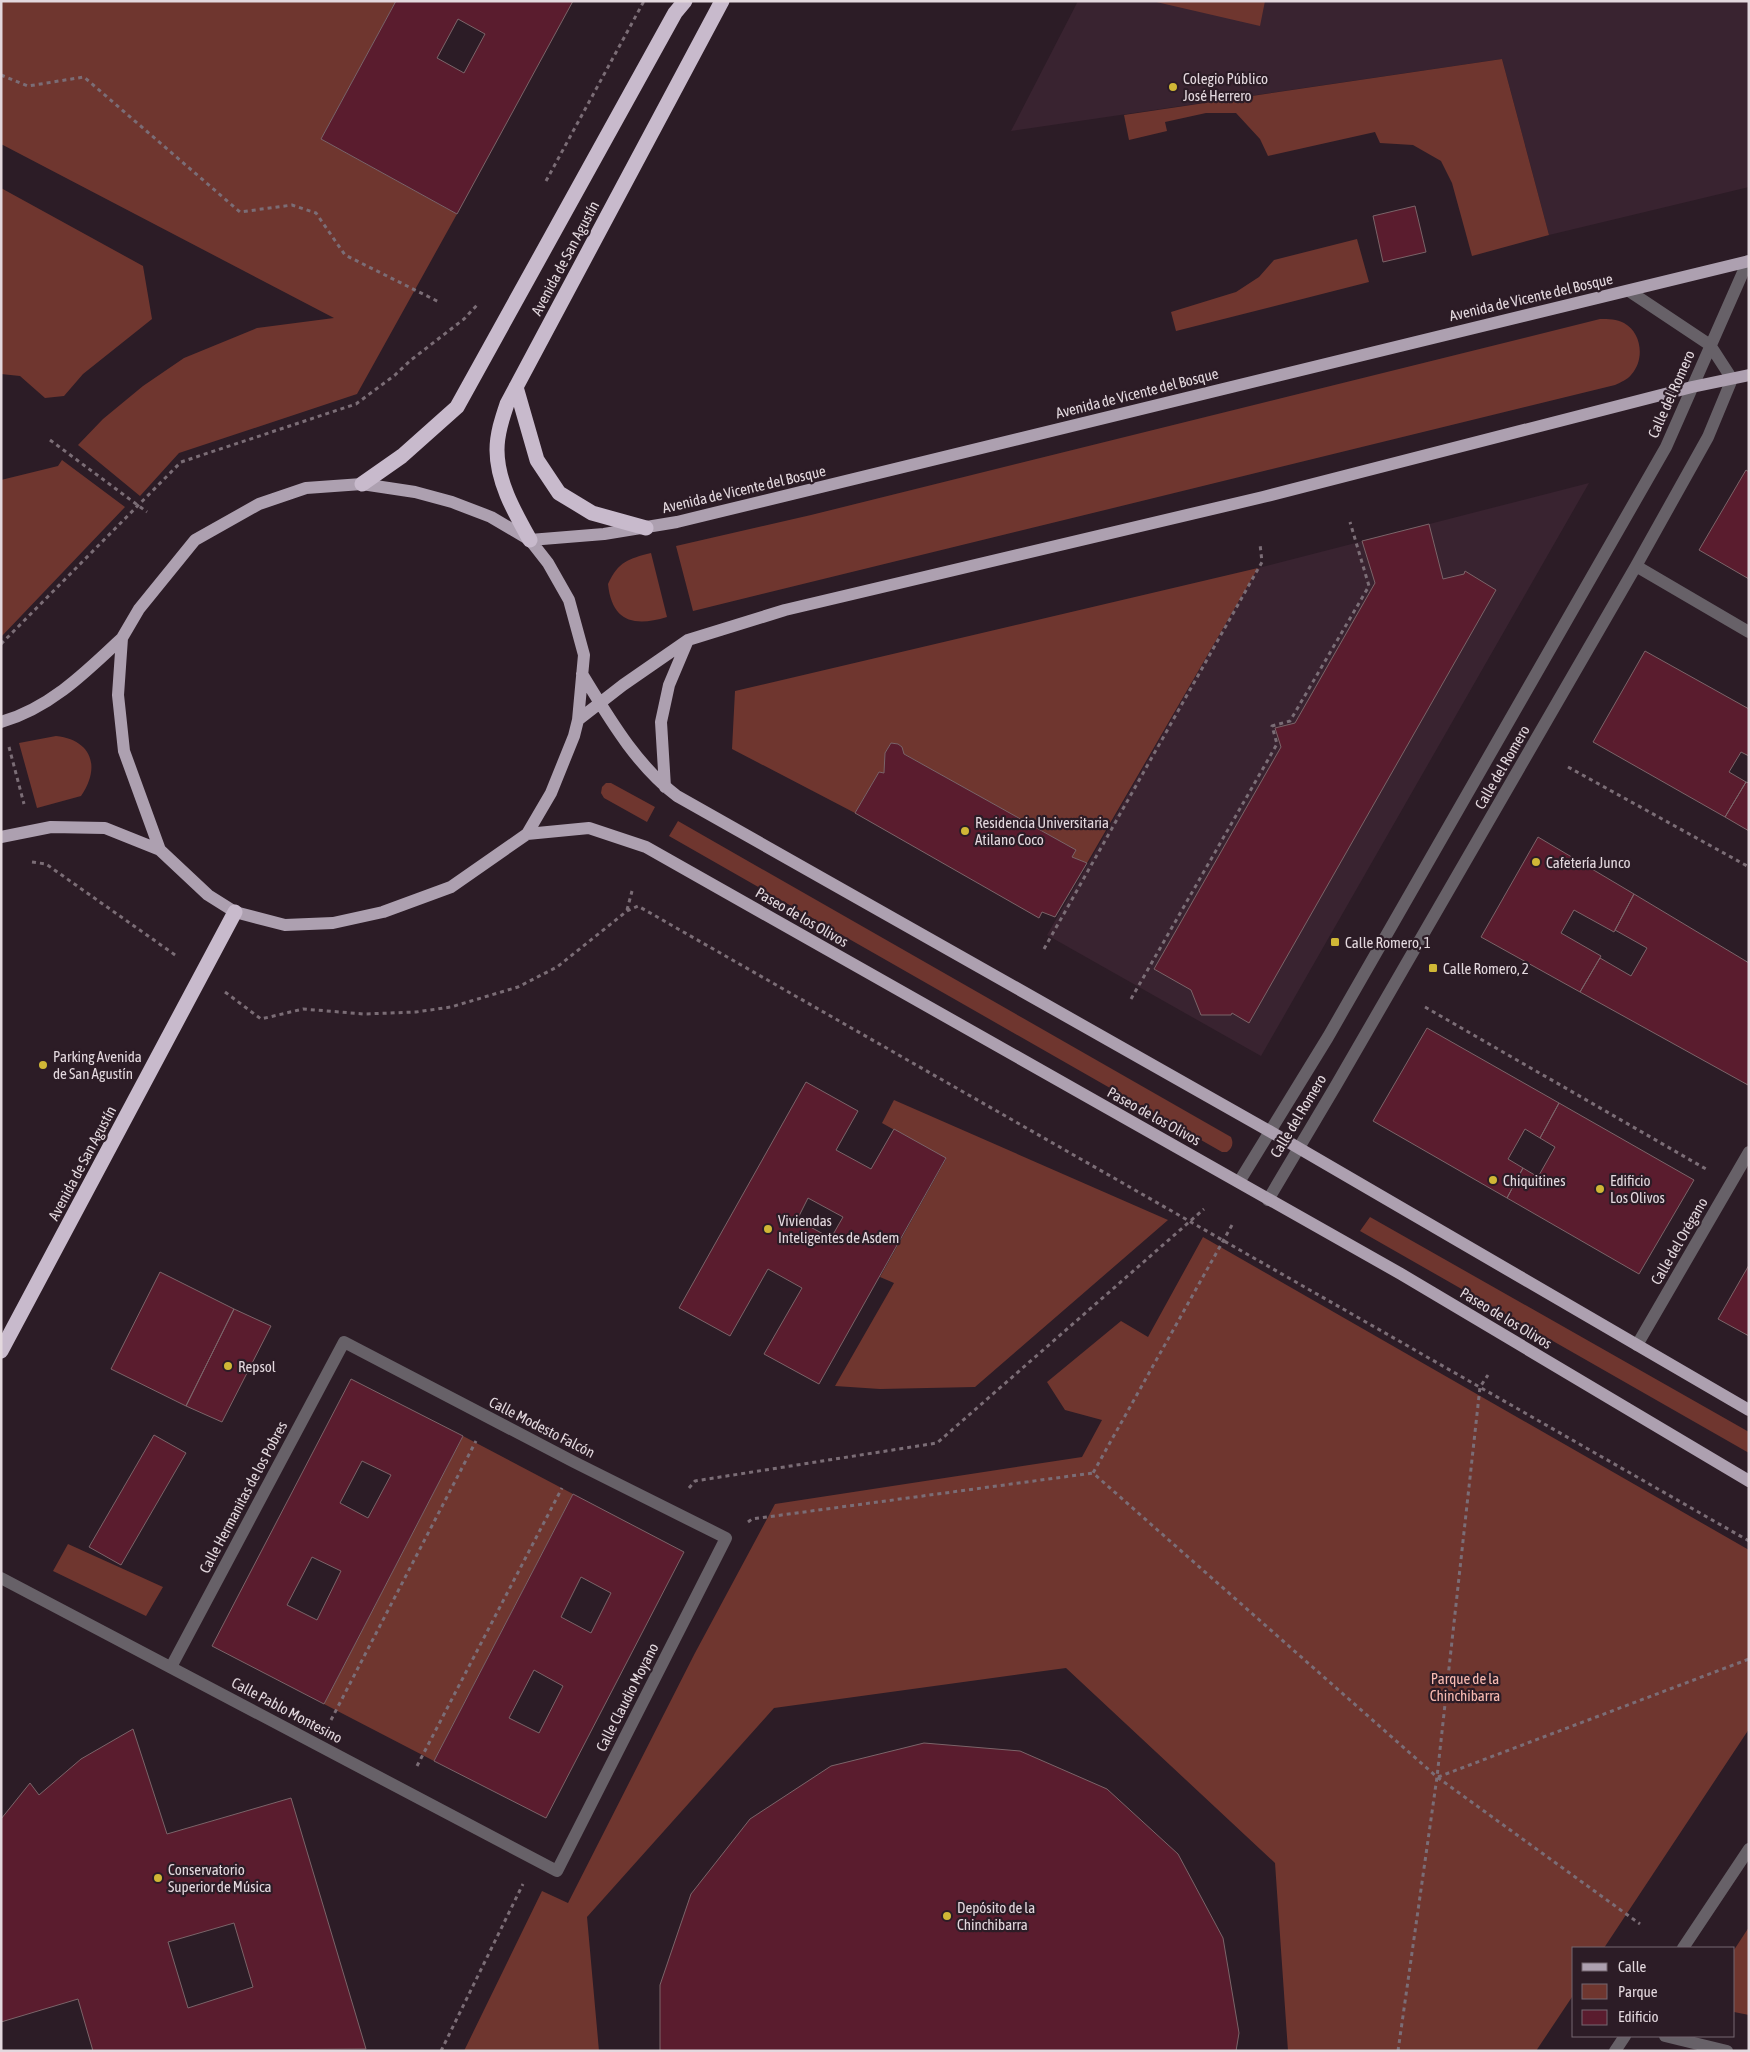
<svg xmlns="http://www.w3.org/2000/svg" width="1750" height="2052" font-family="'Asap Condensed',sans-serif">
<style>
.built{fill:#392330}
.green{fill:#6f362f}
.building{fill:#5a1c2e;stroke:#7b6469;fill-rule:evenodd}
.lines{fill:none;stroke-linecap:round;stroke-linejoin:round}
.path{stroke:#7b6d76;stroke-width:3;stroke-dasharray:4 4;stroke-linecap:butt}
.minor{stroke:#676168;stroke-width:12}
.major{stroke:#ada0b0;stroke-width:12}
.highway{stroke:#c8bacc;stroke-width:15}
.poi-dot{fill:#d0b736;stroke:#2c1c26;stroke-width:2}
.labels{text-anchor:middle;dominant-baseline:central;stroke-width:4.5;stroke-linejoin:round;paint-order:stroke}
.poi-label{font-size:15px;fill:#e3d8de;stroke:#2c1c26;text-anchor:start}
.street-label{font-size:15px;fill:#e3d8de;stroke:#2c1c26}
.park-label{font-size:15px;fill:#f9bbb2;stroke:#2c1c26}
</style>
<rect width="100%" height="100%" fill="#2c1c26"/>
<path class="built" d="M 1078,1 L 1749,1 L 1749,187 L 1549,235 L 1502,59 L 1011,131 Z
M 1589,483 L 1261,1056 L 1047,935 L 1258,568 Z"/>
<path class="green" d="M 1,1 L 396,1 L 321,139 L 457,214 L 357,394 L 179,453 L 140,496 L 78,445 L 103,419 L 143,386 L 184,358 L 257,328 L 334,318 L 1,144 Z
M 1152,1 L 1265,1 L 1260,26 Z
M 1502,59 L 1549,235 L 1472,256 L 1452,183 L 1441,161 L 1413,145 L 1380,143 L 1375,132 L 1268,156 L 1260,139 L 1236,113 L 1206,113 L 1165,122 L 1167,131 L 1129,140 L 1124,115 Z
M 1,188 L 143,266 L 152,319 L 83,374 L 64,396 L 45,398 L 20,376 L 1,374 Z
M 1357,239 L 1369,282 L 1176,331 L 1171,312 L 1236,292 L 1259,277 L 1274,260 Z
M 1600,319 C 1608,319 1617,319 1624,323 C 1642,333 1645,360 1631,375 C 1627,380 1621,382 1615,385 L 693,611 L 676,546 L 811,515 Z
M 62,460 L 125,507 L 1,637 L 1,480 L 58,466 Z
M 651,553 L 667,617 C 634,627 612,622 608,584 C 619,561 628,559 651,553 Z
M 1258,568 L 1087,863 L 1072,857 L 1075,850 L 904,754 L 902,747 L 898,744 L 891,743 L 885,753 L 884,773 L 879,772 L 855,813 L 732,749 L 735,691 Z
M 56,736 C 92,740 101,767 81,796 L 37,808 L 19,743 Z
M 606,783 L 611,783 L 655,807 L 647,822 L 604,798 L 601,793 L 602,787 Z
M 678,821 L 1231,1137 C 1234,1144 1232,1148 1227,1152 L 1222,1152 L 669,836 Z
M 894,1100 L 1168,1220 L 975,1387 L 880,1389 L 835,1386 L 894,1283 L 880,1277 L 946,1159 L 882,1123 Z
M 1370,1217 L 1749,1432 L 1749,1453 L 1360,1231 Z
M 1203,1237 L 1749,1550 L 1749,1729 L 1604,1948 L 1574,1948 L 1574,1994 L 1536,2051 L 1288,2051 L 1275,1863 L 1066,1668 L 774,1708 L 587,1917 L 599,2051 L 464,2051 L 542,1891 L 568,1903 L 695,1653 L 775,1504 L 1082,1457 L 1102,1420 L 1065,1410 L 1047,1382 L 1121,1321 L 1148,1337 Z
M 463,1436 L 573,1494 L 434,1761 L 324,1704 Z
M 68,1544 L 163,1587 L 146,1616 L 53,1571 Z
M 1749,1927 L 1749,2015 L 1734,2012 L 1734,1950 Z"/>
<path class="building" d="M 396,1 L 573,1 L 457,214 L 321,139 ZM 458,19 L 485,34 L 464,73 L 437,58 Z
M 1415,206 L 1426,252 L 1383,262 L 1373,216 Z
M 1746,470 L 1749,472 L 1749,579 L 1699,550 Z
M 1429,524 L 1443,579 L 1464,574 L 1465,571 L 1496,590 L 1249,1023 L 1232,1013 L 1231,1015 L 1201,1015 L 1191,990 L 1154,969 L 1281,747 L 1275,728 L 1295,723 L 1375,583 L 1362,541 Z
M 1645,651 L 1749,709 L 1749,756 L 1741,752 L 1729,772 L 1746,782 L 1725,817 L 1593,742 Z
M 891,743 L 898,744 L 902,747 L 904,754 L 1076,850 L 1072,857 L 1087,863 L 1055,917 L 1042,912 L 1039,918 L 855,813 L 879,772 L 884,773 L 885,753 Z
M 1746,782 L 1749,783 L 1749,831 L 1725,817 Z
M 1538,837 L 1634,894 L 1614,932 L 1574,910 L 1561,933 L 1601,956 L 1580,992 L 1481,937 Z
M 1634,894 L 1749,963 L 1748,1085 L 1580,992 L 1600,958 L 1631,976 L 1647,948 L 1615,930 Z
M 1427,1028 L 1559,1103 L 1540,1138 L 1525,1129 L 1508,1159 L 1523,1168 L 1507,1198 L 1373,1121 Z
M 806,1082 L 858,1111 L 836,1150 L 871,1169 L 894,1129 L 946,1158 L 819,1384 L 764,1354 L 802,1288 L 768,1269 L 730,1336 L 679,1308 ZM 808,1198 L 843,1217 L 831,1238 L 797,1220 Z
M 1559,1103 L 1694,1180 L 1639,1274 L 1507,1198 L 1523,1168 L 1538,1177 L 1555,1147 L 1540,1138 Z
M 1749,1265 L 1749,1336 L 1718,1319 Z
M 160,1272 L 234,1309 L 186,1406 L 111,1369 Z
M 234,1309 L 271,1326 L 222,1422 L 186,1406 Z
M 351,1379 L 463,1436 L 324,1704 L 212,1646 ZM 362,1461 L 391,1475 L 368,1518 L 340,1503 ZM 312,1557 L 341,1571 L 317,1620 L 287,1605 Z
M 154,1435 L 186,1453 L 121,1565 L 89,1547 Z
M 573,1494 L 684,1552 L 546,1818 L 434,1761 ZM 581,1577 L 611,1593 L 591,1633 L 561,1617 ZM 534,1670 L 563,1686 L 539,1733 L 509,1718 Z
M 133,1729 L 167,1834 L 291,1798 L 366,2049 L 93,2051 L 78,1999 L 1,2022 L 1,1819 L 30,1783 L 39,1795 L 81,1759 ZM 234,1923 L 253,1987 L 188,2008 L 168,1942 Z
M 924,1743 L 1020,1751 L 1107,1789 L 1178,1854 L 1223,1938 L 1239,2033 L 1236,2051 L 660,2051 L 660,1985 L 691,1894 L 750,1819 L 831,1766 Z"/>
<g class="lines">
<path class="path" d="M 1,75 L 28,86 L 84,77 L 240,212 L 292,205 L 316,213 L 345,255 L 439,302
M 546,181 L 644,1
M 50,440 L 147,512
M 1,644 L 181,462 L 356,404 L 395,375 L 411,360 L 464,319 L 478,304
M 9,747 L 24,804
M 1568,767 L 1749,867
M 32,862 L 46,864 L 178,957
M 627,910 L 632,891
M 1044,949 L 1262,562 L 1260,544
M 225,992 L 261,1019 L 303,1009 L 364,1014 L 416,1012 L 451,1007 L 518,987 L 557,967 L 627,911 L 638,906 L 1749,1541
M 1131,999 L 1277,744 L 1272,726 L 1290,721 L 1369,586 L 1350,522
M 1425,1007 L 1706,1169
M 1232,1225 L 1093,1473 L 1437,1777 L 1640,1924
M 689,1488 L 695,1481 L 937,1443 L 1204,1209
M 748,1522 L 752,1519 L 1093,1473
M 331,1720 L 476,1441
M 417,1766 L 562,1488
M 1438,1777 L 1749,1659
M 441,2051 L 523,1884
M 1398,2051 L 1437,1777 L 1480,1387 L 1488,1375"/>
<path class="minor" d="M 1636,566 L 1749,632
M 1239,1182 L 1328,1037 L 1666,447 L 1748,261
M 1268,1200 L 1335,1087 L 1636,566 L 1708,437 L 1732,379 L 1710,345 L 1629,291
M 1637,1345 L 1749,1152
M 1,1578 L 557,1871 L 726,1538 L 574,1462 L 344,1342 L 171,1667
M 1683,1948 L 1749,1849
M 1665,2036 L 1727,2051
M 1615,2051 L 1625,2036"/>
<path class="major" d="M 362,484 L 415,492 L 452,502 L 491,517 L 530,540 L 548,563 L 569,600 L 584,655 L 578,720 L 574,736 L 551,793 L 527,834 L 451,887 L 383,912 L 333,923 L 285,925 L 235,912 L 208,895 L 160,850 L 124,751 L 118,695 L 122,638 L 139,609 L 195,540 L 259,504 L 306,488 Z
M 530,540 L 604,534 L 677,522 L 1749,261
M 582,674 C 609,718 636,765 677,796 L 1271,1132 L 1749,1410
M 578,720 L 623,685 L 688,640 L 785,610 L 1263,497 L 1692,387 L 1749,375
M 1,722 C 50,708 86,672 122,638
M 665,787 L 661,722 L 669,685 L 688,640
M 527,834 L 589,828 L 646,847 L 1401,1274 L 1749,1481
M 1,837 L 51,827 L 105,828 L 160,850"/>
<path class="highway" d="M 516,387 L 537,460 L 559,493 L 592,513 L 646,528
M 362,484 L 402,456 L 457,407 L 675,13 L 685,1
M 530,540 C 515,513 497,482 497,450 C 497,434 502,419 507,404 L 722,1
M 1,1351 L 235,912"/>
</g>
<g class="poi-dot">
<circle cx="1173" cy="87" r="5"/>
<circle cx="965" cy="831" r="5"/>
<circle cx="1536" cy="862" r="5"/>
<rect x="1330" y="937" width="10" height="10" rx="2.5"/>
<rect x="1428" y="963" width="10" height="10" rx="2.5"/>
<circle cx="43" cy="1065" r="5"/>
<circle cx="1493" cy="1180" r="5"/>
<circle cx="1600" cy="1189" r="5"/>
<circle cx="768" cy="1229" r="5"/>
<circle cx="228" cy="1366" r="5"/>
<circle cx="158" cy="1878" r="5"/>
<circle cx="947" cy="1916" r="5"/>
</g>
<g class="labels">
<g class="poi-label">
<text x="1183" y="78">Colegio Público<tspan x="1183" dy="17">José Herrero</tspan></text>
<text x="975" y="822">Residencia Universitaria<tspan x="975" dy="17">Atilano Coco</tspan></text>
<text x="1546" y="862">Cafetería Junco</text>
<text x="1345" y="942">Calle Romero, 1</text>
<text x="1443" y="968">Calle Romero, 2</text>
<text x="53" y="1056">Parking Avenida<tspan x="53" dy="17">de San Agustín</tspan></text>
<text x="1503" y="1180">Chiquitines</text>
<text x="1610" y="1180">Edificio<tspan x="1610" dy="17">Los Olivos</tspan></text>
<text x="778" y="1220">Viviendas<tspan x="778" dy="17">Inteligentes de Asdem</tspan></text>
<text x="238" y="1366">Repsol</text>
<text x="168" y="1869">Conservatorio<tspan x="168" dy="17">Superior de Música</tspan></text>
<text x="957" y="1907">Depósito de la<tspan x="957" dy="17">Chinchibarra</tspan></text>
</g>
<g class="street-label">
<text transform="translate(565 258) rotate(-62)">Avenida de San Agustín</text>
<text transform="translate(1531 297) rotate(-13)">Avenida de Vicente del Bosque</text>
<text transform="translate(1137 393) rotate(-14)">Avenida de Vicente del Bosque</text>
<text transform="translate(1671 394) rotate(-66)">Calle del Romero</text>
<text transform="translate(744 489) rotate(-13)">Avenida de Vicente del Bosque</text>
<text transform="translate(1502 767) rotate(-60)">Calle del Romero</text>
<text transform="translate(802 917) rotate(30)">Paseo de los Olivos</text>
<text transform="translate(1154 1116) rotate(29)">Paseo de los Olivos</text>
<text transform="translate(1298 1116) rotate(-59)">Calle del Romero</text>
<text transform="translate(82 1163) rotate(-62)">Avenida de San Agustín</text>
<text transform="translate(1679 1241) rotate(-60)">Calle del Orégano</text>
<text transform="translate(1506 1318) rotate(31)">Paseo de los Olivos</text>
<text transform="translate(542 1427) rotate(27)">Calle Modesto Falcón</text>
<text transform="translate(243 1497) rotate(-62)">Calle Hermanitas de los Pobres</text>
<text transform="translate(627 1697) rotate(-63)">Calle Claudio Moyano</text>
<text transform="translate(287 1710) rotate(28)">Calle Pablo Montesino</text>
</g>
<g class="park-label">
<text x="1465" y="1678">Parque de la<tspan x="1465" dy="17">Chinchibarra</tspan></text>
</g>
</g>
<rect width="1750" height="2052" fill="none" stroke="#e3d8de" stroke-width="5"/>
<rect x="1572" y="1947" width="162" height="90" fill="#2c1c26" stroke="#756770"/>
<rect x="1582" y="1963" width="25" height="8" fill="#ada0b0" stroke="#756770"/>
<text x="1618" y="1972" font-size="15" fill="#e3d8de">Calle</text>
<rect x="1582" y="1984" width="25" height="15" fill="#6f362f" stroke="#756770"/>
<text x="1618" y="1997" font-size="15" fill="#e3d8de">Parque</text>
<rect x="1582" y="2010" width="25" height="15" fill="#5a1c2e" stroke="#756770"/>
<text x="1618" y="2022" font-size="15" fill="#e3d8de">Edificio</text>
</svg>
